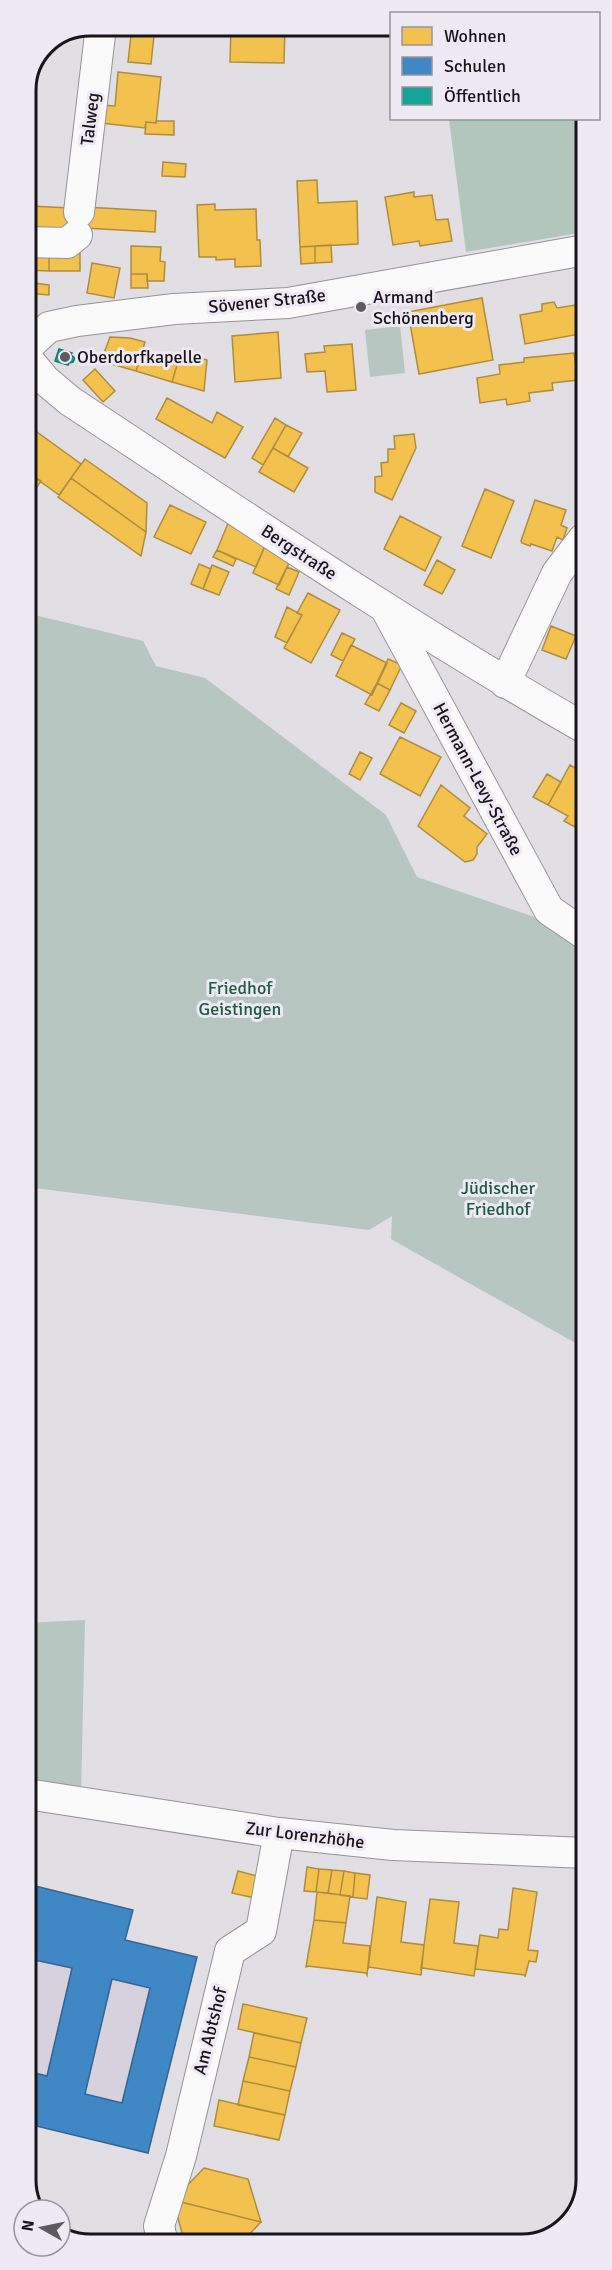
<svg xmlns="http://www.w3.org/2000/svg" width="612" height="2270" font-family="Signika,sans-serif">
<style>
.built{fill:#d7d1dd}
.green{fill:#b7c6c0}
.forest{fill:#b3c6be}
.homes{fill:#f2c14e;stroke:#b08d3e;stroke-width:1.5}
.schools{fill:#3f88c5;stroke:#336691;stroke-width:1.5;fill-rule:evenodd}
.public{fill:#17a398;stroke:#177872;stroke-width:1.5}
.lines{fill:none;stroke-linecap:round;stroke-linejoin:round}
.minor-casing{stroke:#969498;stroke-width:32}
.minor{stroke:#fafafb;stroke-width:30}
.poi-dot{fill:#5e5b60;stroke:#eee9f3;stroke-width:2}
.labels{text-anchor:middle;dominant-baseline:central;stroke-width:6;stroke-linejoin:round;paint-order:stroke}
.street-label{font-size:18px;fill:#171519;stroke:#eee9f3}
.poi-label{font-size:18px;fill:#171519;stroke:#eee9f3;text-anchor:start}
.park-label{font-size:18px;fill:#1c5c41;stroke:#eee9f3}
.rim{fill:none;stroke:#171519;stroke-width:3}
</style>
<rect width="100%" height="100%" fill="#e1dee4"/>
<path class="built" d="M 27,1884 L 133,1910 L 126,1940 L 197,1957 L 188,1996 L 127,2148 L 28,2124 L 31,2115 L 27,2114 Z"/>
<path class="green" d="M 400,326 L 405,373 L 370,377 L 365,330 Z
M 26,613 L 143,641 L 156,666 L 205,678 L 386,815 L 417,877 L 549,922 L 586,948 L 586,1349 L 391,1239 L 392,1216 L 369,1230 L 26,1187 Z
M 85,1620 L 81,1794 L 27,1786 L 26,1623 Z"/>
<path class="forest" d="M 449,119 L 585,119 L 585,232 L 466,252 Z"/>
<path class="homes" d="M 132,26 L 155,26 L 151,64 L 128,62 Z
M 231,26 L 290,26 L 285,27 L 284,63 L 230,62 Z
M 118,72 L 161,77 L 156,123 L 146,122 L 145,128 L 101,123 L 102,105 L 115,106 Z
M 156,121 L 174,121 L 174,135 L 145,134 L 146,122 L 156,123 Z
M 163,162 L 186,164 L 185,177 L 162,176 Z
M 26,173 L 36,175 L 33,195 L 26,195 Z
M 317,180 L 318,203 L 357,201 L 358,244 L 300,247 L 297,181 Z
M 414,192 L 414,197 L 432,195 L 436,220 L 448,219 L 452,241 L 420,246 L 419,241 L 393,245 L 385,197 Z
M 26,195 L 31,195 L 29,227 L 26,227 Z
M 215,204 L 215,210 L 256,209 L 257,240 L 260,240 L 261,266 L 235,267 L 235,259 L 216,260 L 216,257 L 199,257 L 197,205 Z
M 30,206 L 70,208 L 68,229 L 29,227 Z
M 85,207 L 156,211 L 155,232 L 84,228 Z
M 331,245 L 332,262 L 315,263 L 315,246 Z
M 131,246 L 161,247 L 160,261 L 165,262 L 164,281 L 147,281 L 147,274 L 131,274 Z
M 315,246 L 315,263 L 301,264 L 300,247 Z
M 26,250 L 49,251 L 49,271 L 26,270 Z
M 49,251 L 80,253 L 80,271 L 49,271 Z
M 92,263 L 120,268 L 114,298 L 87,293 Z
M 131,274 L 147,274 L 148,288 L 131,288 Z
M 26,282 L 49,285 L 49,295 L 26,293 Z
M 482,298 L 493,360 L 419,374 L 408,312 Z
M 554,302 L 557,308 L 575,305 L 580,334 L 525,344 L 520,315 L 542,311 L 542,304 Z
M 278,332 L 281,378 L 235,382 L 232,336 Z
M 110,337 L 130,338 L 145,342 L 136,371 L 101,361 Z
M 352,344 L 356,390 L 327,392 L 325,371 L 307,372 L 305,354 L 325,352 L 324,346 Z
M 181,352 L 207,360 L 204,391 L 172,382 Z
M 574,353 L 578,380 L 552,383 L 553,390 L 529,393 L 530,401 L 507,405 L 506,399 L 480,403 L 477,378 L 500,374 L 499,365 L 524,362 L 524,358 Z
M 142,354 L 177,365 L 172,382 L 136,371 Z
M 95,369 L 115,391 L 103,402 L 83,380 Z
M 167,398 L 212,423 L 217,412 L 243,427 L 225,458 L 156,419 Z
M 275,418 L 286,425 L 263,465 L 252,458 Z
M 26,424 L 81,464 L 59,495 L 26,471 Z
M 286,425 L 302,433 L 288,457 L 273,448 Z
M 414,434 L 416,448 L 392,500 L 375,492 L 375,477 L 382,476 L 381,463 L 388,462 L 388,449 L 395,449 L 394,436 Z
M 273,448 L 308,468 L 294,492 L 259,472 Z
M 85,459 L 147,503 L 146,532 L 71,478 Z
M 26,471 L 41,481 L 28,500 L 26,499 Z
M 71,478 L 146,532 L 141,556 L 58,497 Z
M 485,489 L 514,501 L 491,558 L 462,546 Z
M 535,500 L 566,510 L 561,525 L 567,528 L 563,540 L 557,537 L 552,551 L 531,544 L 530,546 L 522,543 L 521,541 Z
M 170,505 L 206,522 L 191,554 L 154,537 Z
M 400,516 L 441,537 L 425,571 L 384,549 Z
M 229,521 L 268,539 L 256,567 L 217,550 Z
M 268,539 L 295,550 L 279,585 L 253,573 Z
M 217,550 L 236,559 L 233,566 L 213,557 Z
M 437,560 L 455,570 L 442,594 L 424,585 Z
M 199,564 L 211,569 L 203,589 L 191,584 Z
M 212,565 L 229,572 L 219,595 L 203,589 Z
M 287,567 L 299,572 L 289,595 L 276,589 Z
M 308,593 L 340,610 L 311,663 L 284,648 L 302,615 L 297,613 Z
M 287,607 L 302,615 L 287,643 L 275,637 Z
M 551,626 L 576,636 L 566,659 L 542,650 Z
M 342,633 L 355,639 L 343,661 L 331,655 Z
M 351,645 L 387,663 L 372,695 L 336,676 Z
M 388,659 L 402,665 L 390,690 L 377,683 Z
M 377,683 L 390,690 L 379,711 L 365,704 Z
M 401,703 L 416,711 L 404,733 L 389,725 Z
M 400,737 L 441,757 L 420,796 L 380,774 Z
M 360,752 L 372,758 L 360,780 L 349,774 Z
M 570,765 L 586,774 L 586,833 L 564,821 L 568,816 L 548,805 Z
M 547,774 L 561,782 L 548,805 L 533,797 Z
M 441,785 L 470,808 L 464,816 L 487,834 L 477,847 L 477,854 L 473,860 L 465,862 L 418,826 Z
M 307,1867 L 319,1869 L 316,1892 L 304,1891 Z
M 319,1869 L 332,1870 L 328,1893 L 316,1892 Z
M 332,1870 L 344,1871 L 340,1895 L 328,1893 Z
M 238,1871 L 261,1877 L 255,1898 L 232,1893 Z
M 344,1871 L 355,1873 L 353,1897 L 340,1895 Z
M 355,1873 L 370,1875 L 367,1899 L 350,1897 L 353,1897 Z
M 513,1888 L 537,1892 L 528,1950 L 538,1951 L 536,1962 L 529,1961 L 525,1977 L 525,1975 L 476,1969 L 475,1970 L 480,1935 L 498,1938 L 499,1929 L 508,1930 Z
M 317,1892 L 350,1896 L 346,1923 L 314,1920 Z
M 377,1897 L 406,1902 L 401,1942 L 424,1945 L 421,1975 L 369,1967 L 368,1969 Z
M 430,1899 L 459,1902 L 454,1943 L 478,1946 L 474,1976 L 423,1968 L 421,1969 Z
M 314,1920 L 346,1923 L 343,1943 L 370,1946 L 367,1975 L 366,1973 L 308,1966 L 306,1967 Z
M 243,2004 L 307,2018 L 301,2043 L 238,2029 Z
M 254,2033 L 301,2043 L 296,2067 L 249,2057 Z
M 249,2057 L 296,2067 L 290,2091 L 243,2081 Z
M 243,2081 L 290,2091 L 285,2115 L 238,2105 Z
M 219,2100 L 285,2115 L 279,2140 L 214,2126 Z
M 204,2168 L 248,2179 L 261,2222 L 173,2200 Z
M 173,2200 L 261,2222 L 240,2244 L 185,2244 Z"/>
<path class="schools" d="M 27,1884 L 133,1910 L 125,1940 L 197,1957 L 148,2153 L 28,2124 L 31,2115 L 27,2114 L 27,2071 L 47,2076 L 72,1968 L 30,1959 L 27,1971 ZM 112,1979 L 150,1988 L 122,2103 L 85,2094 Z"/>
<path class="public" d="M 59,349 L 72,353 L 71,355 L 75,358 L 73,362 L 69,363 L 68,365 L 55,361 Z"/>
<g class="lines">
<defs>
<path id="minor" d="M 79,212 L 101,26
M 26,242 L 67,243 L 77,235
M 26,348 L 49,327 L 77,321 L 174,309 L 288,303 L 585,250
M 26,357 L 45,380 L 70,401 C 240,513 409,628 586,729
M 387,611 L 549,910 L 586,935
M 505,683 L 557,573 L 583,539
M 27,1794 L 279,1833 L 393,1845 L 586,1853
M 163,2244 L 159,2226 L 181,2156 L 230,1951 L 261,1931 L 279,1833"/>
</defs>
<use href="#minor" class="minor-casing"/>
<use href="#minor" class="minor"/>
</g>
<g class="poi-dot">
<circle cx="361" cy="307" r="6"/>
<circle cx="65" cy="357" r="6"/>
</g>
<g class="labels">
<g class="street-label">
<text transform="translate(90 119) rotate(-83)">Talweg</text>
<text transform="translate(267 301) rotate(-6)">Sövener Straße</text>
<text transform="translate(299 552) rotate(33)">Bergstraße</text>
<text transform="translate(478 779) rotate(62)">Hermann-Levy-Straße</text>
<text transform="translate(305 1835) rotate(7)">Zur Lorenzhöhe</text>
<text transform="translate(210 2031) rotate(-76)">Am Abtshof</text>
</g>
<g class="poi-label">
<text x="373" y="297">Armand<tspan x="373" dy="21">Schönenberg</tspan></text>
<text x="77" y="357">Oberdorfkapelle</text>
</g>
<g class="park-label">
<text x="240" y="988">Friedhof<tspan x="240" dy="21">Geistingen</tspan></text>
<text x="498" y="1188">Jüdischer<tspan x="498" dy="21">Friedhof</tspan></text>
</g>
</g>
<path d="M0 0H612V2270H0ZM90 36H522A54 54 0 0 1 576 90V2180A54 54 0 0 1 522 2234H90A54 54 0 0 1 36 2180V90A54 54 0 0 1 90 36Z" fill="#eee9f3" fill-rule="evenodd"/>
<path class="rim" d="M90 36H522A54 54 0 0 1 576 90V2180A54 54 0 0 1 522 2234H90A54 54 0 0 1 36 2180V90A54 54 0 0 1 90 36Z"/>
<rect x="390" y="12" width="210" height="108" fill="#eee9f3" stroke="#98949c" stroke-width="1.5"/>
<rect x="402" y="27" width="30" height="18" fill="#f2c14e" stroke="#98949c" stroke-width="1.5"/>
<text x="444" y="42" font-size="18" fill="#171519">Wohnen</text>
<rect x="402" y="57" width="30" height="18" fill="#3f88c5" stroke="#98949c" stroke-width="1.5"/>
<text x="444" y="72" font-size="18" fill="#171519">Schulen</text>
<rect x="402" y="87" width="30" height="18" fill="#17a398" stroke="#98949c" stroke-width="1.5"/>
<text x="444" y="102" font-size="18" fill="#171519">Öffentlich</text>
<g transform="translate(42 2228) rotate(279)"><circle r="28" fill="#eee9f3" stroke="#98949c" stroke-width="1.5"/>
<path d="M0-4.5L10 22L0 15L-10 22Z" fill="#5e5b60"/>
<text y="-9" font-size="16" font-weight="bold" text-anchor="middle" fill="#171519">N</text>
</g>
</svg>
